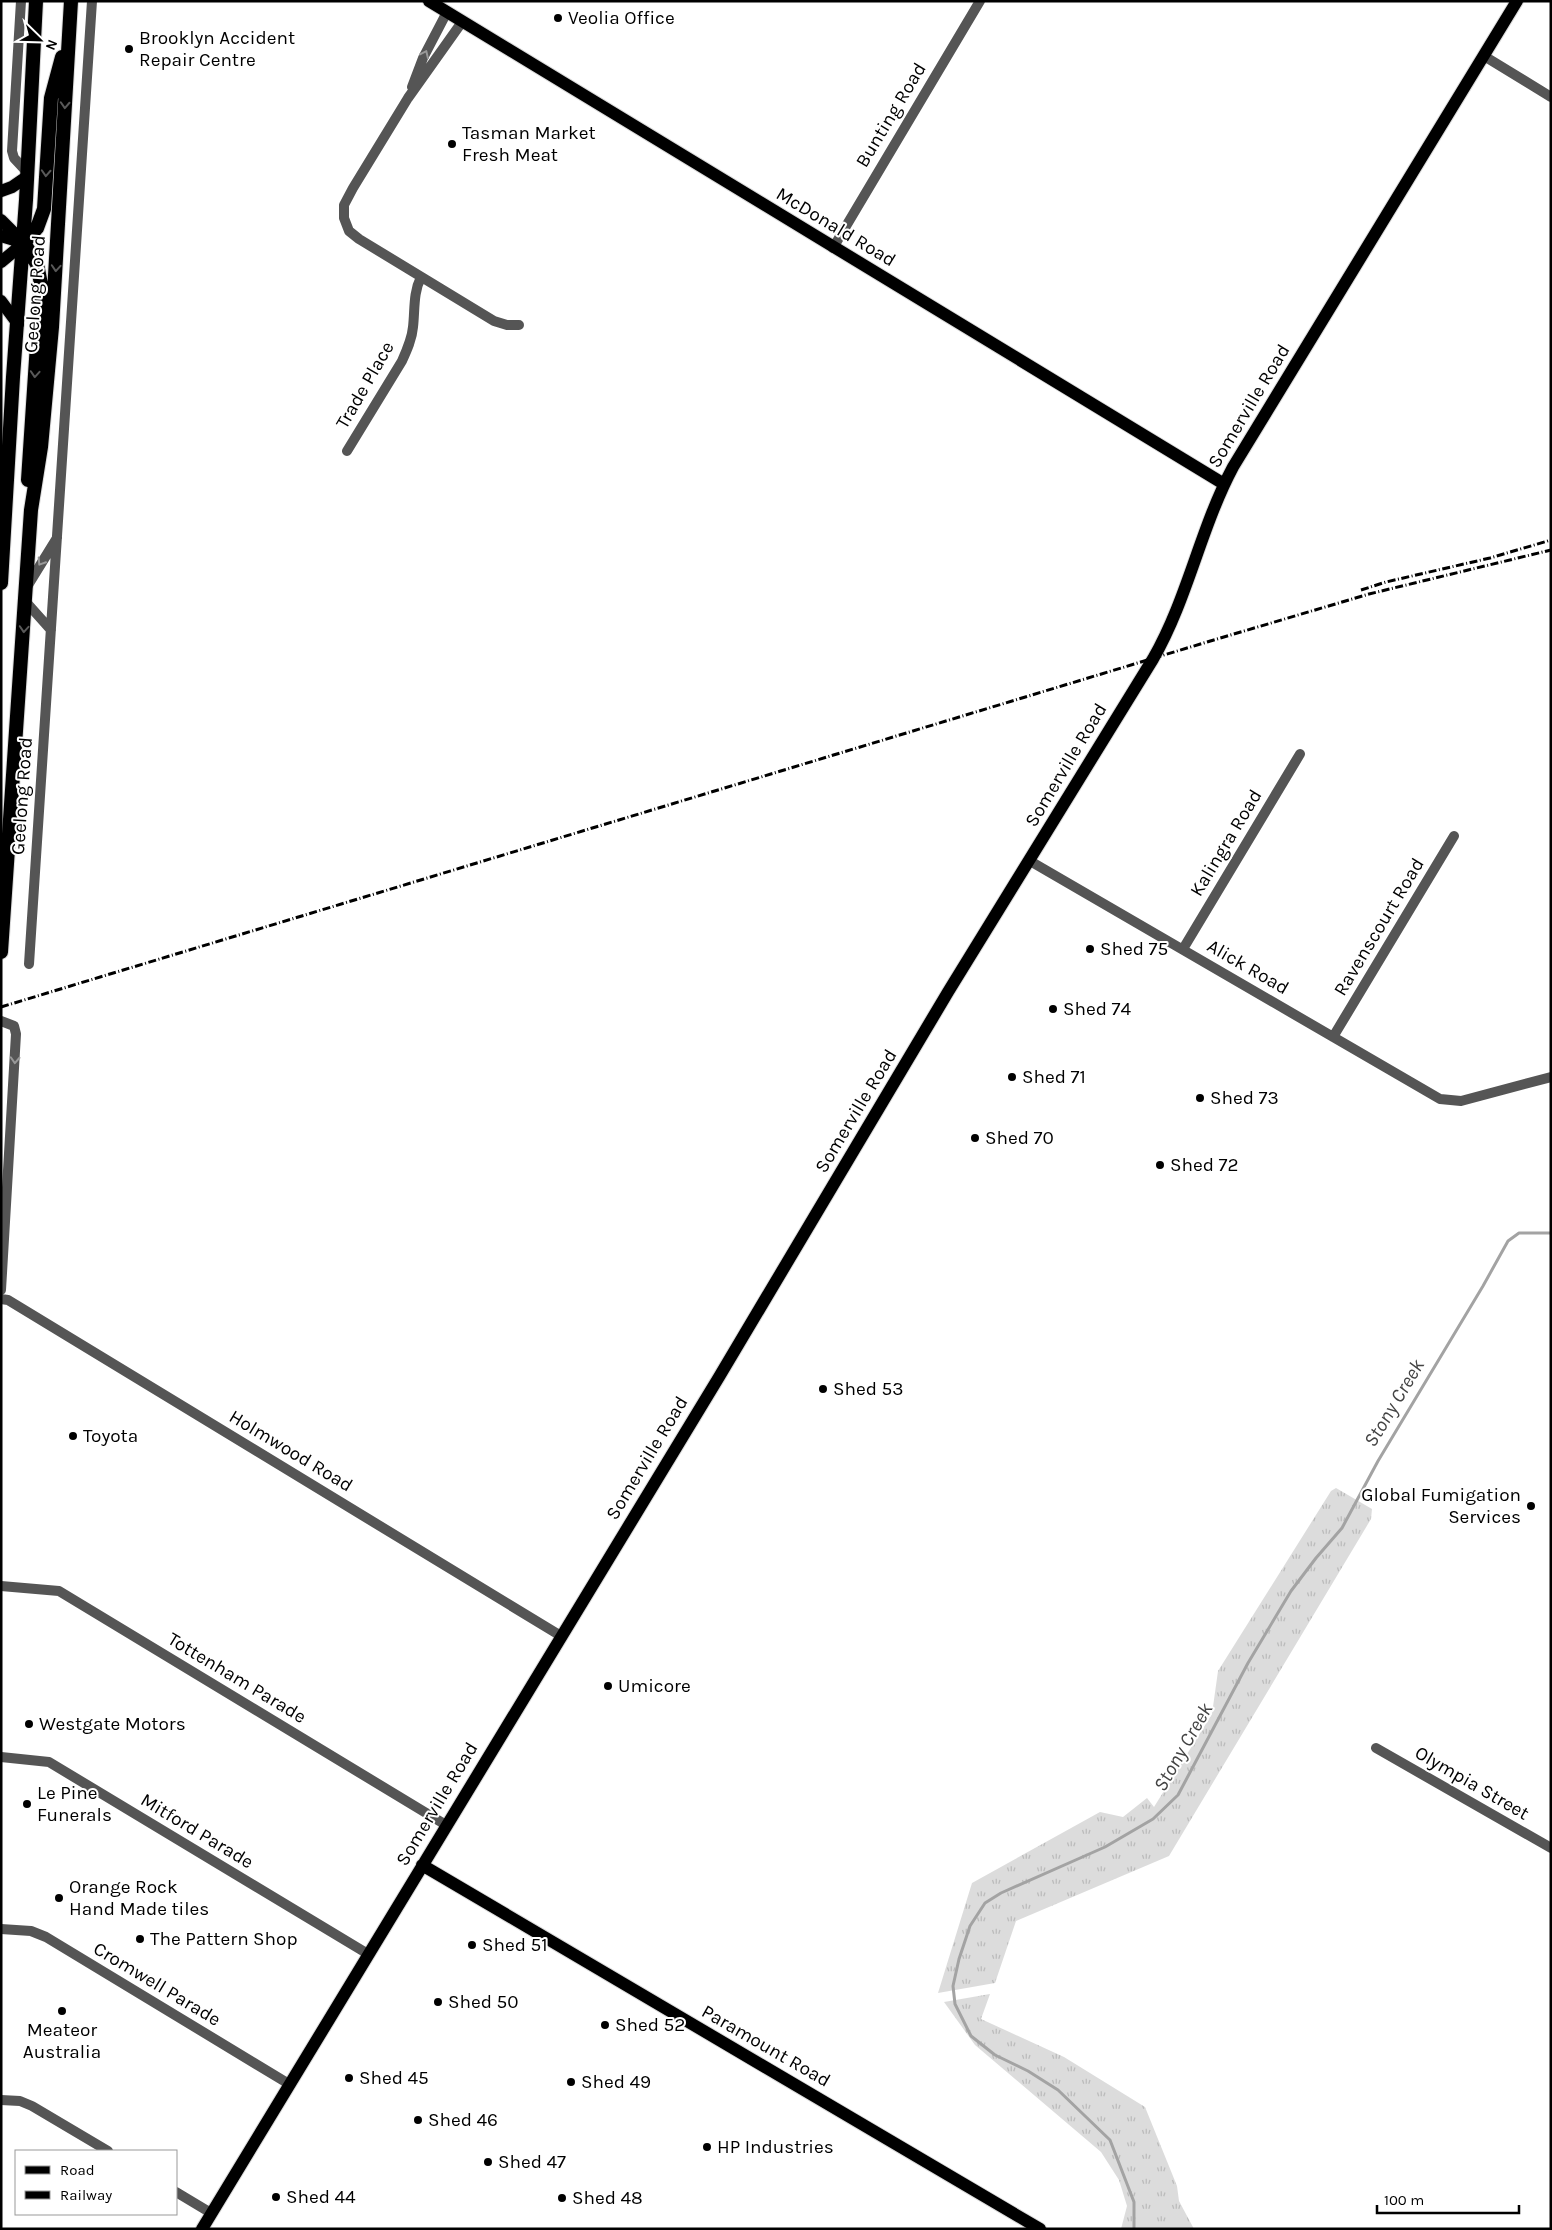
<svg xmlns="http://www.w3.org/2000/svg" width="1552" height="2230" font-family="Karla,sans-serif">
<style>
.grass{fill:url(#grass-tufts)}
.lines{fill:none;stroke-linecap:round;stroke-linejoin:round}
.stream{stroke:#a3a3a3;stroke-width:3}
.major-casing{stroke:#dbdbdb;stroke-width:14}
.highway-casing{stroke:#dbdbdb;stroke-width:16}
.minor{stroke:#555;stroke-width:10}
.major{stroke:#000;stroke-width:12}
.highway{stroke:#000;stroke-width:14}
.rail{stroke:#000;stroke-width:3;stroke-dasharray:8 2.5 1 2.5;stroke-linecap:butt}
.oneway{stroke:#999}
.oneway2{stroke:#595959}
.poi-dot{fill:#000;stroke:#fff;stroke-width:2}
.labels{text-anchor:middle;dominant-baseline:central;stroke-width:4;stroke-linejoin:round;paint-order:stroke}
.poi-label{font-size:19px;fill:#000;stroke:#fff;text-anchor:start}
.street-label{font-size:19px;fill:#000;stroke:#fff}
.water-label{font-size:20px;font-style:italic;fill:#444;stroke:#fff}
</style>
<defs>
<pattern id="grass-tufts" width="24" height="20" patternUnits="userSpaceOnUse" patternTransform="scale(1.25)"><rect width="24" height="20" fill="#dcdcdc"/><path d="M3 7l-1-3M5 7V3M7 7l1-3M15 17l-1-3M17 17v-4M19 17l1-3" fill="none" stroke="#bbb"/></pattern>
</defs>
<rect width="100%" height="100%" fill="#fff"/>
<path class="grass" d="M 1336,1488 L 1372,1509 L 1371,1519 L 1169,1856 L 1016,1921 L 995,1983 L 938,1993 L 972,1883 L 1100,1812 L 1123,1817 L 1147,1798 L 1154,1807 L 1212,1714 L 1218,1671 L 1331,1491 Z
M 990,1994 L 981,2019 L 1064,2057 L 1145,2107 L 1177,2186 L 1179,2201 L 1194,2229 L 1121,2229 L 1127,2206 L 1119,2180 L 1101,2152 L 975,2045 L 944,2002 Z"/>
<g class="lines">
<path class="stream" d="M 1134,2229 L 1134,2202 L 1110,2140 L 1058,2090 L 1028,2071 L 995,2055 L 971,2036 L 955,2004 L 953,1986 L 959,1959 L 970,1926 L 985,1903 L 1001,1893 L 1105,1847 L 1153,1819 L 1178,1795 L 1248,1663 L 1291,1591 L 1316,1558 L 1342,1528 L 1378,1461 L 1483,1286 L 1508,1241 L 1519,1233 L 1551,1233"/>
<defs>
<path id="major" d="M 429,1 L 1224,484
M 1,191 L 12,187 L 28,176
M 1,220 L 24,243
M 1,236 L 24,243
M 1,262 L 24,243
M 1,301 L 18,324
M 422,1865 L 1040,2229
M 202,2229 L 719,1377 L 948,992 L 1153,659 C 1188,598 1200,529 1233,467 L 1517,1"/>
<path id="highway" d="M 24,243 L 37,264 L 41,284 L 28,480
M 24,243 L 37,228 L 44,209 L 51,98 L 62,57
M 1,583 L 13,377 L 26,200 L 36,1
M 1,952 L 31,510 L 41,447 L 52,327 L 71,1"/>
</defs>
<use href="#major" class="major-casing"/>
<use href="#highway" class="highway-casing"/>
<path class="minor" d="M 21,1 L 12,151 L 14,158 L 28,173
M 462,22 L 408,98 L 353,188 L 344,205 L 344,218 L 349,231 L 359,239 L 494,321 L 507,325 L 519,325
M 1484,56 L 1551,97
M 412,87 L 423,58 L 447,12
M 833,248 L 980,1
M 347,451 L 402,361 C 407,350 412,339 413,327 C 415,310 413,293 421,277
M 28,585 L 57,538
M 26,602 L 51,630
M 1030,861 L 1440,1099 L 1461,1101 L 1551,1077
M 1183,949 L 1300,754
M 29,964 L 92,1
M 1,1021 L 14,1026 L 16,1034 L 1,1290
M 1333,1037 L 1454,836
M 1,1299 L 8,1300 L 561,1636
M 1,1586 L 59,1591 L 446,1825
M 1376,1748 L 1551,1848
M 1,1757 L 49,1762 L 368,1954
M 1,1929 L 31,1931 L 46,1937 L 289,2084
M 1,2100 L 20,2101 L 32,2106 L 108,2151
M 176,2192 L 211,2213"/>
<use href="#major" class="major"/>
<use href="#highway" class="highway"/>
<path class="rail" d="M 1361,590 L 1386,582 L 1490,558 L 1551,540
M 1,1007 L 1207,642 L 1369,594 L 1551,550"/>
</g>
<defs><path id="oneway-chevron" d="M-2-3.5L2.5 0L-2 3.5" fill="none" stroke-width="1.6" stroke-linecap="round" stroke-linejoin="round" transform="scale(1.25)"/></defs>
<g class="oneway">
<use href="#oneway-chevron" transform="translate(425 54) rotate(-65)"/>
<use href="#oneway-chevron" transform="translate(41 562) rotate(123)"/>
<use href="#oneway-chevron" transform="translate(15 1060) rotate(93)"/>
</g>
<g class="oneway2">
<use href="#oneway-chevron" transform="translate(65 105) rotate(93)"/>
<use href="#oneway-chevron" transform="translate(46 173) rotate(93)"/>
<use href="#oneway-chevron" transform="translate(56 268) rotate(94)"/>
<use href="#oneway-chevron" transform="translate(35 374) rotate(94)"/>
<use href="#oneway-chevron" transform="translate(24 629) rotate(94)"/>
</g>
<g class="poi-dot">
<circle cx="558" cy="18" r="5"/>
<circle cx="129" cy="49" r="5"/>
<circle cx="452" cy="144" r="5"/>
<circle cx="1090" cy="949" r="5"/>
<circle cx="1053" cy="1009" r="5"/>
<circle cx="1012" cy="1077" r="5"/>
<circle cx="1200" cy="1098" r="5"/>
<circle cx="975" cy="1138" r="5"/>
<circle cx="1160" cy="1165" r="5"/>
<circle cx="823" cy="1389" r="5"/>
<circle cx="73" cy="1436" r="5"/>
<circle cx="1531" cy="1506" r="5"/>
<circle cx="608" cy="1686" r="5"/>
<circle cx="29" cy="1724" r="5"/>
<circle cx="27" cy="1804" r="5"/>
<circle cx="59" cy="1898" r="5"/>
<circle cx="140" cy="1939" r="5"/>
<circle cx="472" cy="1945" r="5"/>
<circle cx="438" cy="2002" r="5"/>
<circle cx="62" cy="2011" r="5"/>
<circle cx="605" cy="2025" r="5"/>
<circle cx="349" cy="2078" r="5"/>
<circle cx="571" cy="2082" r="5"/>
<circle cx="418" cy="2120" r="5"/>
<circle cx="707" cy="2147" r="5"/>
<circle cx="488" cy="2162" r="5"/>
<circle cx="276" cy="2197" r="5"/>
<circle cx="562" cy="2198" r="5"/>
</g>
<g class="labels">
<g class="poi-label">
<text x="568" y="18">Veolia Office</text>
<text x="139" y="38">Brooklyn Accident<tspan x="139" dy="22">Repair Centre</tspan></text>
<text x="462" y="133">Tasman Market<tspan x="462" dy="22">Fresh Meat</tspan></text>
<text x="1100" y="949">Shed 75</text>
<text x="1063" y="1009">Shed 74</text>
<text x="1022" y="1077">Shed 71</text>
<text x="1210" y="1098">Shed 73</text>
<text x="985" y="1138">Shed 70</text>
<text x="1170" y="1165">Shed 72</text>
<text x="833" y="1389">Shed 53</text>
<text x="83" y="1436">Toyota</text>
<text x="1521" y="1495" text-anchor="end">Global Fumigation<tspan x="1521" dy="22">Services</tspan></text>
<text x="618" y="1686">Umicore</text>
<text x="39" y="1724">Westgate Motors</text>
<text x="37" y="1793">Le Pine<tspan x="37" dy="22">Funerals</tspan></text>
<text x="69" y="1887">Orange Rock<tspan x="69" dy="22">Hand Made tiles</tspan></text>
<text x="150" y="1939">The Pattern Shop</text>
<text x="482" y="1945">Shed 51</text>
<text x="448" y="2002">Shed 50</text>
<text x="615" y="2025">Shed 52</text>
<text x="62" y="2030" text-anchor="middle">Meateor<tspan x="62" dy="22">Australia</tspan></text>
<text x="359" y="2078">Shed 45</text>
<text x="581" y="2082">Shed 49</text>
<text x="428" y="2120">Shed 46</text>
<text x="717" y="2147">HP Industries</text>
<text x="498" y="2162">Shed 47</text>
<text x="286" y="2197">Shed 44</text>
<text x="572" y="2198">Shed 48</text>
</g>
<g class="street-label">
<text transform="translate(891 115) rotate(-59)">Bunting Road</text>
<text transform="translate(836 227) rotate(31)">McDonald Road</text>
<text transform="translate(35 294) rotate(-86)">Geelong Road</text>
<text transform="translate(365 385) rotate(-60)">Trade Place</text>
<text transform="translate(1249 406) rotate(-59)">Somerville Road</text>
<text transform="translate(1066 765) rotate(-59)">Somerville Road</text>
<text transform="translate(22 796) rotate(-86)">Geelong Road</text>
<text transform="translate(1226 843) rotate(-59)">Kalingra Road</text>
<text transform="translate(1379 927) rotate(-59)">Ravenscourt Road</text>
<text transform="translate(1248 967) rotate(30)">Alick Road</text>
<text transform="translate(856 1111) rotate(-59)">Somerville Road</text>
<text transform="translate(291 1451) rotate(31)">Holmwood Road</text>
<text transform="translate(647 1458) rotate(-59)">Somerville Road</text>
<text transform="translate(237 1678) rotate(31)">Tottenham Parade</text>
<text transform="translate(1472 1783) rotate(30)">Olympia Street</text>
<text transform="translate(437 1804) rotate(-59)">Somerville Road</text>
<text transform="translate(197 1831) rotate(31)">Mitford Parade</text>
<text transform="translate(157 1984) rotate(31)">Cromwell Parade</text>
<text transform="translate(766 2046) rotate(30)">Paramount Road</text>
</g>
<g class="water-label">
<text transform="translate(1394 1403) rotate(-59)">Stony Creek</text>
<text transform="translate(1183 1747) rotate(-60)">Stony Creek</text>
</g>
</g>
<rect width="1552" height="2230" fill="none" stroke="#000000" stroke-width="5"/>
<rect x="15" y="2150" width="162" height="65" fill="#ffffff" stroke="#999999"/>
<rect x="25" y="2166" width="25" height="8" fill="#000000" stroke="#999999"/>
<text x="60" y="2175" font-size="15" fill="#000000">Road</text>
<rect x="25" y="2191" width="25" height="8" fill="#000000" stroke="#999999"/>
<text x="60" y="2200" font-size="15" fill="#000000">Railway</text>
<g transform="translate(40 40) rotate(113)" stroke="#ffffff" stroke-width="4" paint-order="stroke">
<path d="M0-4L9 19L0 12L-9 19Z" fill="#000000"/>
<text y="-8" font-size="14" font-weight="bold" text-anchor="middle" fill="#000000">N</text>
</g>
<path d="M1377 2205v8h142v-8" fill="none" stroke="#000000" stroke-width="2.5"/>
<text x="1384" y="2205" font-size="15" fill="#000000" stroke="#ffffff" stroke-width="4" paint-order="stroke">100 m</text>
</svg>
